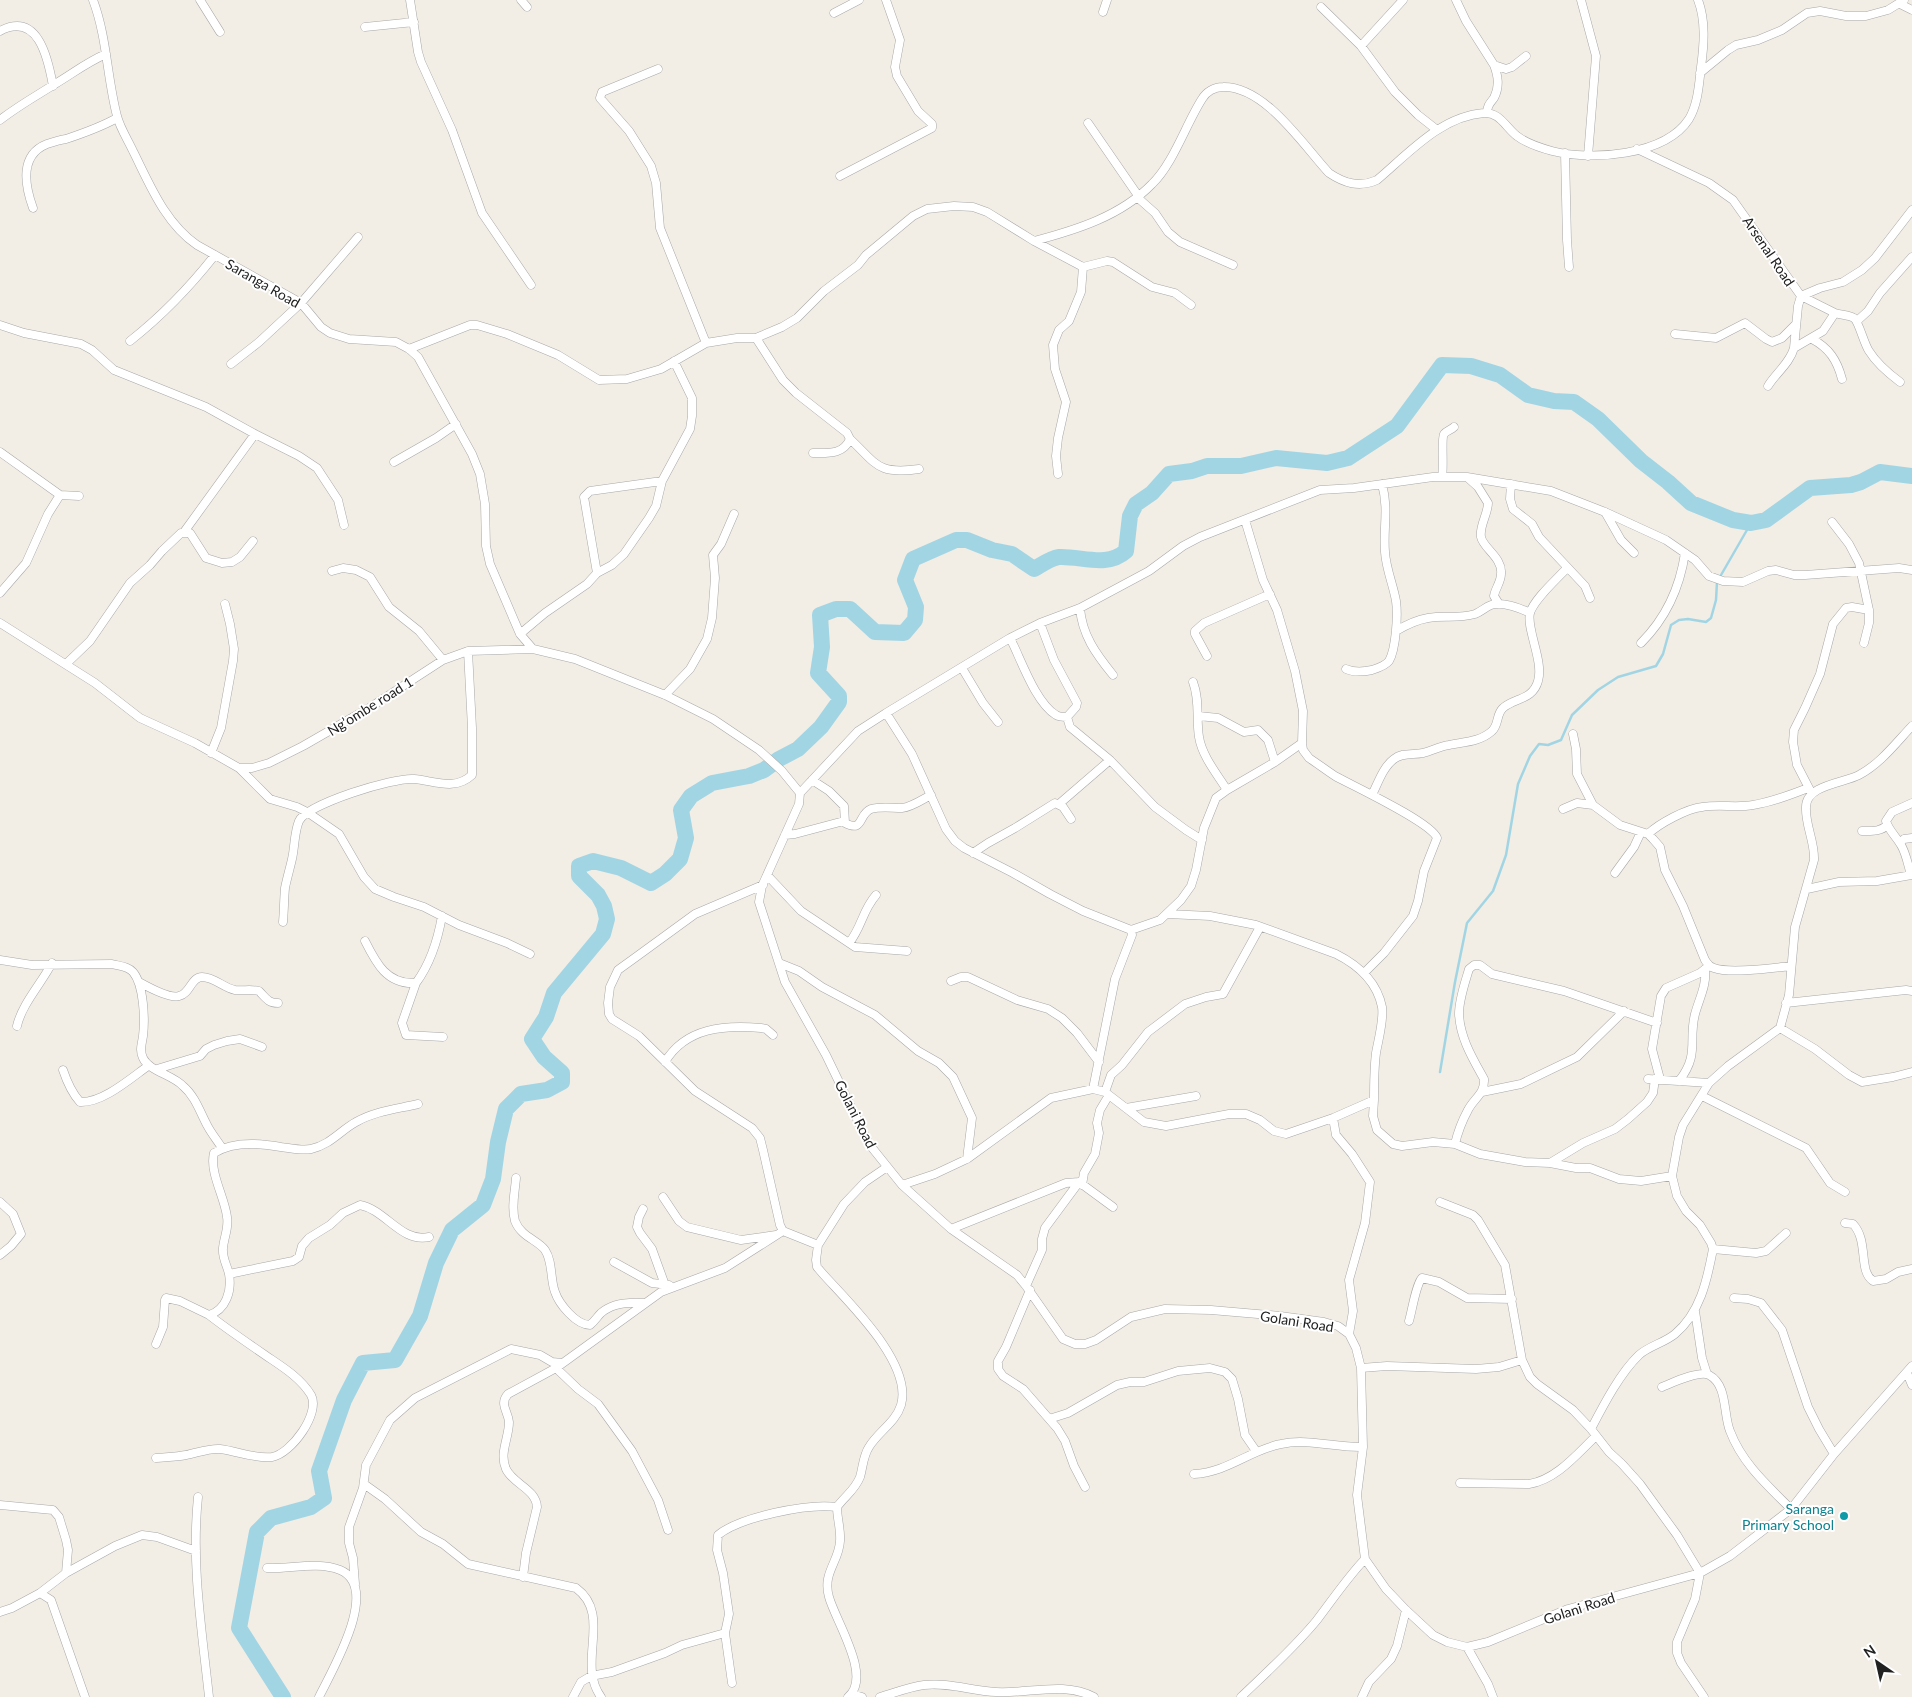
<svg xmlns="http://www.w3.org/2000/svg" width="1912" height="1697" font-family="Lato,sans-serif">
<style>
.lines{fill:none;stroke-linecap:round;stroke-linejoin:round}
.stream{stroke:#a2d5e4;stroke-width:2.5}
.river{stroke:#a2d5e4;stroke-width:16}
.street-casing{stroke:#a8a8a8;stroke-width:9}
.street{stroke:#fff;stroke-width:8}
.culture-dot{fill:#0f9aa8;stroke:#fff;stroke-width:2}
.labels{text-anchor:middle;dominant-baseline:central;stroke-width:4;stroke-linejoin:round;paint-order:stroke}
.street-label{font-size:14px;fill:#212121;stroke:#fff}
.culture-label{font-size:14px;fill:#0d838f;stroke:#fff;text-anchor:end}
</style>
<rect width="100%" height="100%" fill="#f2eee6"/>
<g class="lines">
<path class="stream" d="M 1440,1072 L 1455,982 L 1467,923 L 1493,891 L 1506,855 L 1518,784 L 1530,756 L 1539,744 L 1548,745 L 1561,740 L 1572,715 L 1598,690 L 1618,677 L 1656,666 L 1663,654 L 1671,625 L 1679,620 L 1688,619 L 1706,622 L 1711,618 L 1716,600 L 1717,582 L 1751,523"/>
<path class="river" d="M 283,1697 L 239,1628 L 257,1532 L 271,1518 L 311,1507 L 324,1498 L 319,1471 L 344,1400 L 363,1363 L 395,1360 L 420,1316 L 436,1263 L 452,1230 L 483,1205 L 493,1179 L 498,1142 L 506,1109 L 521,1094 L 547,1090 L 562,1082 L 562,1073 L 544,1057 L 532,1039 L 546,1017 L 554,993 L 603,934 L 607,919 L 604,906 L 598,895 L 579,876 L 579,866 L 593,861 L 621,868 L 651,883 L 665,874 L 680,859 L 686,838 L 681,810 L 691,796 L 712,783 L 749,776 L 764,770 L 779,759 L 798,749 L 821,727 L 839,702 L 839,696 L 818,673 L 822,647 L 820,615 L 836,609 L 850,609 L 875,632 L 904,633 L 915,620 L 916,607 L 905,580 L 913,559 L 956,540 L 967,540 L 992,550 L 1012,554 L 1034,569 C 1041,565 1051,558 1059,557 C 1082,556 1107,568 1126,551 L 1130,516 L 1136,504 L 1152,493 L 1169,474 L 1192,471 L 1207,466 L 1241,466 L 1276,458 L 1327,463 L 1348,458 L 1397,426 L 1442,365 L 1471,366 L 1500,375 L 1528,395 L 1554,401 L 1574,402 L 1598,419 L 1641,461 L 1668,482 L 1691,503 L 1733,520 L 1751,523 L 1766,520 L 1810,488 L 1851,485 L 1861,482 L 1880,472 L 1912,476"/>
<defs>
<path id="street" d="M 93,0 C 107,37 107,78 117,116 C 120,128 128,140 133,151 C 150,185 165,223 197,245 L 301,303 L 321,327 L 330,333 L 349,339 L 396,342 L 409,349 L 418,357 L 472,454 L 480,474 L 485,504 L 486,546 L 490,564 L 520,634 L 533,649
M 200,0 L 220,32
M 410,0 L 418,52 L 421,62 L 452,130 L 482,213 L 531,285
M 521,0 L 527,7
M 1456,0 L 1466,21 L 1494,65 L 1506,69 L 1512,67 L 1526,56
M 1581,0 L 1596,56 L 1588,156
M 1900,4 L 1912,10
M 1321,7 L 1361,46 L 1395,92 L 1418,115 L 1437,130
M 1103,12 L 1107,0
M 834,13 L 859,0
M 365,27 L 414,22
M 0,31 C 38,11 48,58 53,86
M 1361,46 L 1403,0
M 658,69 L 602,92 L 600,98 L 629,131 L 651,166 L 656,183 L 660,228 L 706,343
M 1700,73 L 1728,50 L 1736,45 L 1758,40 L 1782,30 L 1807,13 L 1820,11 L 1846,16 L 1866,16 L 1888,10 L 1904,0
M 1487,113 C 1487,106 1490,103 1494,98 C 1500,86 1498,76 1494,65
M 0,120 C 18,106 36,96 55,84 C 72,74 87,62 106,54
M 1088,123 L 1139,197
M 1637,149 L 1709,183 L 1733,200 L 1801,296 L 1820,288 L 1843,282 L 1862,270 L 1875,258 L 1912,210
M 1565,153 L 1567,240 L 1569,267
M 840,176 L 932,128 L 932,124 L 918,111 L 897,76 L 895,67 L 900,40 L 886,0
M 1138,198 L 1155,213 L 1168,232 L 1180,242 L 1233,265
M 33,208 C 25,186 19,155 47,144 C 53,142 60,140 66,139 C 84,133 101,127 117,118
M 1034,241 C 1076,230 1121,216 1152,184 C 1173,164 1186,124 1202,99 C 1206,92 1214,87 1223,87 C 1265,86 1303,145 1329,173 C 1344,183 1359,188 1377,180 C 1408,154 1441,116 1484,113 C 1500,112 1506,128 1517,136 C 1526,143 1541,148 1552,151 C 1591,161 1665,156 1689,119 C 1698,104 1699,84 1701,67 C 1704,45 1706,21 1698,0
M 1083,267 L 1107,261 L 1113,262 L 1152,287 L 1175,293 L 1191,305
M 1857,321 L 1868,311 L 1880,293 L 1912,257
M 0,325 L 24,333 L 81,344 L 92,350 L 114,370 L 206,407 L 255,434 L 299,456 L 317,468 L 338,500 L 344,525
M 1675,334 L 1716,338 L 1745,323 L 1766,339 L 1772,342 L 1782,338 L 1796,324
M 756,338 L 783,380 L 796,393 L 847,433 L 850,439 C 843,455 828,453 813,453
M 1812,339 C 1829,348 1837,360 1842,379
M 130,341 C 163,315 189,288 215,255
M 1794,348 L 1798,306 L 1801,296 L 1835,313
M 409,349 L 470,325 L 477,325 L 507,334 L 558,355 L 599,380 L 627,379 L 661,369 L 706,343 L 737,338 L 756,338 L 782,327 L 797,318 L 824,291 L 858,265 L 866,255 L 913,216 L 927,209 L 954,206 L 973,207 L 987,212 L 1034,241 L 1083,267 L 1081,292 L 1069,321 L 1059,330 L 1053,345 L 1055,369 L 1066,402 L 1058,438 L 1056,456 L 1058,474
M 231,364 L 259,342 L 301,303 L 358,237
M 1768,386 C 1776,373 1790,363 1794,348 L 1823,331 L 1835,313 C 1841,315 1849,315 1854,318 C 1859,322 1864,344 1869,351 C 1877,364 1888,373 1900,382
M 850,439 C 877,464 877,475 919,469
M 0,452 L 60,495
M 394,462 L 436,438 L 456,424
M 1442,477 C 1444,468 1441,438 1444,434 C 1446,431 1451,430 1454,427
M 1468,478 L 1478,487 L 1488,503 C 1488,514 1479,526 1481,537 C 1483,548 1503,558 1501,574 C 1501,582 1495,589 1494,596 L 1499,604
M 1511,484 L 1510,499 L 1513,509 L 1532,524 L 1539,537 L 1585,586 L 1590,598
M 1605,512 L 1621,540 L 1634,553
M 1245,520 L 1263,580 L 1277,610 L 1295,671 L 1303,711 L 1302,743 L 1303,750 L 1309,758 C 1318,764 1326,770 1335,776 C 1353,786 1431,822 1437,838 L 1424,871 L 1418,901 L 1413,916 L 1384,953 L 1364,973
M 1832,522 L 1849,544 L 1859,563 L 1869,610 L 1869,623 L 1864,643
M 184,532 L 255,434
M 332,571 L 343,568 L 356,570 L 370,577 L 389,607 L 419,631 L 443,660
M 597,573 L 612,565 L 624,554 L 649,518 L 656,506 L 662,481 L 690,429 L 692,416 L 692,398 L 674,361
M 0,593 L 26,563 L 48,514 L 60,495 L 79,496
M 1080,608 C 1082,635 1096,654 1113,675
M 0,623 L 95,683 L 140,718 L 195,743 L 239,768 L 252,768 L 269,763 L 303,746 L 369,708 L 443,660 L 468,651 L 533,649 L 575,659 L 665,695 L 713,719 L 759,750 L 782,771 L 800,793 L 799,804 L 762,886 L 759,902 L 785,982 L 826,1055 L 869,1144 L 902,1185 L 951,1229 L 1017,1275 L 1026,1286 L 1063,1339 L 1075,1344 L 1085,1344 L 1096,1340 L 1131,1317 L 1165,1309 L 1211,1310 L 1280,1316 L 1324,1322 L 1338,1326 L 1349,1334 L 1356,1348 L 1361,1368 L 1363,1447 L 1357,1495 L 1365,1559 L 1386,1589 L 1406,1610 L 1433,1635 L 1447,1642 L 1467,1647 L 1488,1642 L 1568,1609 L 1700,1573 L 1730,1556 L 1791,1509 L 1834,1454 L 1912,1366
M 1040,623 L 1054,660 L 1077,703 L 1076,707 L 1067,717 L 1070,727 L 1110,760 L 1155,807 L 1186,830 L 1202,840
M 1396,631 C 1406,625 1416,620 1428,618 C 1444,615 1457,619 1475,614 C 1483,611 1488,604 1496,604 C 1508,603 1520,608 1530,613
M 520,634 L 545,613 L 587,584 L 597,573 L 584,497 L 590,491 L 662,481
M 1010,638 C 1021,659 1035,702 1056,715 C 1059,717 1063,717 1067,717
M 1641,643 C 1665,619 1680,587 1685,553
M 1207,656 L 1195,634 L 1195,631 L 1204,623 L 1270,594
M 66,664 L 90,641 L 130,583 L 150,565 L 162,551 L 181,533 L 190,533 L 206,558 L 222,563 L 232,562 L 240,557 L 253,541
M 962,668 L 983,703 L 998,722
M 1346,669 C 1355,673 1363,672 1372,670 C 1378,668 1385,666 1389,661 C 1396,649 1398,615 1396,601 C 1393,584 1386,569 1385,552 C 1383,527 1389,510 1382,484
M 1193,682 C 1200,700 1196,719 1199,737 C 1202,756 1217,774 1227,790
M 665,695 L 690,669 L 707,639 L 712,618 L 715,578 L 713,555 L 721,544 L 734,514
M 886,713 L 912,754 L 946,829 L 955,841 L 964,848 L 1013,873 L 1050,894 L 1083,911 L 1131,930 L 1132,935 L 1115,979 L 1093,1089
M 1199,716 L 1218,718 L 1244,732 L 1258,730 L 1268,740 L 1275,762
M 1573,734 L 1576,749 L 1577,774 L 1593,805
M 211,753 L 221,728 L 233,661 L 234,649 L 230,624 L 225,604
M 239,768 L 270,799 L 297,807 L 307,812 L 339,834 L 364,877 L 375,889 L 394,897 L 424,907 L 459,925 L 507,943 L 530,954
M 812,780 L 829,791 L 844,806 L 845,823 C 864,833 858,814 871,809 C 881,806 892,808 902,808 C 912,807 923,799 931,795
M 800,793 L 858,731 L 886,713 L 1010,638 L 1040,623 L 1080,608 L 1149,571 L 1183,546 L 1200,537 L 1320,490 L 1354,488 L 1433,477 L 1467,477 L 1551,491 L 1605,512 L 1666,540 L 1695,560 L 1709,576 L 1723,581 L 1743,582 L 1768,571 L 1776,570 L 1794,575 L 1805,575 L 1899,568 L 1912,570
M 1812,794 L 1797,765 L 1793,742 L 1794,730 L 1805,708 L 1820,674 L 1833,624 L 1846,608 L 1852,607 L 1869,610
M 1372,795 C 1378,783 1383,767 1394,759 C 1402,752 1414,755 1423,753 C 1432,751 1440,746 1449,745 C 1463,742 1480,742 1492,731 C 1499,725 1496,714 1503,708 C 1514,698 1533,700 1538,681 C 1544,662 1526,628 1530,613 C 1534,599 1557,579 1566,569
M 1059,804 L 1110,760
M 1563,809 L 1577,803 L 1593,805 L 1620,825 L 1648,834 L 1653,839 L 1660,847 L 1665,870 L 1683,906 L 1705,960 C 1708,964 1709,967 1714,968 C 1730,974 1773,968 1791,966
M 1862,831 C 1871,831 1881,832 1887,825
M 1648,834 C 1660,823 1686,809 1702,807 C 1719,804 1736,808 1753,805 C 1772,802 1790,795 1808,788
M 785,835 L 795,834 L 844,821
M 1900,843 L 1904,839 L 1912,838
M 973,853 L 988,843 L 1015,828 L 1055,803 L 1063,807 L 1071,819
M 1615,873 L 1634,847 L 1641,832
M 767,875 L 801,911 L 855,947 L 907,951
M 1911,875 C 1908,865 1906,853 1901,845 C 1896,836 1889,831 1886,821 L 1892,812 L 1912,803
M 763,885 L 695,914 L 636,957 L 618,970 L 610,987 L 608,1003 L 609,1014 L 612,1019 L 639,1036 L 695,1091 L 752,1128 L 760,1138 L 763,1150 L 780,1225 L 783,1231 L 818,1245
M 1807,889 L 1839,882 L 1877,881 L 1912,875
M 283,922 C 284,911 284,899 285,888 C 287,878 290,868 292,859 C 295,846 294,833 299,821 C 307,804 394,777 414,779 C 435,781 455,791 472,775 L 472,728 L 468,651
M 1131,930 L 1160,920 L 1181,900 L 1191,886 L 1196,870 L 1204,828 L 1216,798 L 1227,790 L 1275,762 L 1302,743
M 365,941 C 376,963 387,985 416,983 C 430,964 438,939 442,916
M 849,943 C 862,927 862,911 876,895
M 0,960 L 32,965 L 112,964 C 119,966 128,966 133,972 C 144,985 145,1020 143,1036 C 142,1044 139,1050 143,1058 C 149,1071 173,1075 183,1086 C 195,1096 200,1112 207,1125 C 211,1133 217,1140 222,1148
M 779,963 L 799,971 L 822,987 L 875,1015 L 918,1051 L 939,1063 L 953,1077 L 972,1118 L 967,1159
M 951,981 L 961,977 L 968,977 L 1017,1000 L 1048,1009 L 1062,1018 L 1077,1033 L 1099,1062
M 139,982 C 148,987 170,999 179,996 C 190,994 191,977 202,977 C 214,977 224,988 235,990 C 243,991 251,989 259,991 C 266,998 268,1003 278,1003
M 416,983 L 402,1023 L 406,1035 L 443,1037
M 1786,1003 L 1906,990 L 1912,991
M 17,1026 C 22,1004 41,984 52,963
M 1780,1028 L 1815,1049 L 1849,1075 L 1862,1082 L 1893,1077 L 1912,1072
M 665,1062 C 686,1027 725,1025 761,1028 L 766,1029 L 773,1035
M 157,1069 L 200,1056 L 206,1049 L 214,1045 L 227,1041 L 240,1039 L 262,1047
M 63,1070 C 67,1082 71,1092 80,1102 C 103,1103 131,1078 148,1066
M 1648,1079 L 1709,1083
M 1660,1079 L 1652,1049 L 1661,996 L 1666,988 L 1700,973 L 1709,966
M 1679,1081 C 1700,1054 1688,1041 1695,1014 C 1699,999 1707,985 1705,969
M 1105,1092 L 1111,1075 L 1122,1065 L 1148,1032 L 1185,1004 L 1206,997 L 1223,994 L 1260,927
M 1482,1092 L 1521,1084 L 1577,1057 L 1624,1011
M 1702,1096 L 1806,1148 L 1830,1183 L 1845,1192
M 1374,1100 L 1373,1116 L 1377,1130 L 1393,1144 L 1402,1146 L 1433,1142 L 1455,1144 L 1480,1154 L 1525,1162 L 1550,1163 L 1583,1143 L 1615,1129 L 1628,1119 L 1647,1102 L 1653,1093 L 1655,1079
M 1126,1108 L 1196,1096
M 1333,1118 L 1336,1135 L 1352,1154 L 1370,1182 L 1365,1223 L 1349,1280 L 1353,1311 L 1349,1334
M 1455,1144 C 1458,1131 1462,1121 1468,1110 C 1474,1098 1485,1094 1484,1079 C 1473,1059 1460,1038 1459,1014 C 1459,999 1465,983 1469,969 L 1474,965 L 1480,965 L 1492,974 L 1564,991 L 1657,1023
M 1550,1163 L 1576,1168 L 1590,1168 L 1619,1179 L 1641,1181 L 1672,1176
M 516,1178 C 515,1192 511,1207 515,1221 C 521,1237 538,1240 545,1250 C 553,1262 550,1279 555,1292 C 559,1304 576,1325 590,1325 C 595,1321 597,1317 601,1313 C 612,1303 630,1302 644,1303
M 902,1185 L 935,1174 L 967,1159 L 1051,1098 L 1093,1089 L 1105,1092 L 1144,1122 L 1166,1126 L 1229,1114 L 1246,1114 L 1260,1120 L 1274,1131 L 1286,1134 L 1333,1118 L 1374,1100 C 1374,1084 1374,1069 1376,1053 C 1378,1041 1384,1020 1382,1007 C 1377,982 1358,965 1336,954 L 1256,925 L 1210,916 L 1168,914
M 1082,1185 L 1084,1173 L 1095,1154 L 1099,1133 L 1097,1123 L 1100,1110 L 1109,1095
M 663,1197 L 679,1221 L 687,1227 L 741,1240 L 776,1235
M 0,1202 L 13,1214 L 21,1234 L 11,1246 L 0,1255
M 1440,1202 L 1473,1215 L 1478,1220 L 1505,1265 L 1522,1360 L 1530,1377 L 1537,1384 L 1573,1410 L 1591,1429 L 1609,1452 L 1622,1464 L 1640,1484 L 1677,1535 L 1700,1573 L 1695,1599 L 1677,1642 L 1677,1653 L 1681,1663 L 1704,1697
M 643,1209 L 639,1217 L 637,1227 L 640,1233 L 652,1249 L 665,1285
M 1845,1223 L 1853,1224 C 1869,1241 1858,1271 1873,1281 L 1886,1279 L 1898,1272 L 1912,1269
M 951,1229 L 1066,1183 L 1079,1182 L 1113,1207
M 1713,1249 L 1756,1253 L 1766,1251 L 1786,1233
M 614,1262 L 652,1283 L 669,1285
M 229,1274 L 293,1261 L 299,1257 L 302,1246 L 309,1238 L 330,1225 L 343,1213 L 360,1205 C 386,1210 401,1243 429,1237
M 1026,1286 L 1042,1250 L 1042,1239 L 1045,1228 L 1079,1182
M 1030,1290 L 1006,1347 L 998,1361 L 998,1369 L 1003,1376 L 1023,1389 L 1057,1428 L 1065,1441 L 1074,1466 L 1085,1487
M 1734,1298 L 1748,1299 L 1761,1303 L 1782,1330 L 1808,1407 L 1819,1429 L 1834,1454
M 1695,1311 L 1702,1358 L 1707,1374
M 1409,1321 C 1412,1311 1416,1284 1422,1278 L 1439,1282 L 1467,1298 L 1512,1299
M 156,1344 L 163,1327 L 165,1300 L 166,1298 L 180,1301 L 209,1315 C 226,1310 232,1291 229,1274 C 227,1265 222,1258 223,1248 C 224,1237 229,1228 227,1217 C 225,1198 209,1172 214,1153 C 233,1141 260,1143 281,1147 C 290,1148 302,1151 311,1149 C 330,1145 341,1130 356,1122 C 375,1111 397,1109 418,1104
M 556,1368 L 578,1389 L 598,1404 L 632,1451 L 658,1500 L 668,1530
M 1361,1368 L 1387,1366 L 1476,1369 L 1499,1367 L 1522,1360
M 1907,1373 L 1912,1385
M 1662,1387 C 1672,1383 1699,1370 1709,1375 C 1728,1385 1723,1414 1730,1431 C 1742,1463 1767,1485 1791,1509
M 1049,1419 L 1068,1413 L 1117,1385 L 1130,1382 L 1144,1382 L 1178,1371 L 1210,1368 L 1225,1372 L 1232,1379 L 1238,1399 L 1245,1435 L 1256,1451
M 1591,1429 C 1603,1406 1620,1373 1639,1355 C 1649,1346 1664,1343 1675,1334 C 1700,1313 1707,1281 1713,1249 L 1711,1243 L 1700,1225 L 1686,1211 L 1677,1196 L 1672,1176 L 1679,1137 L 1683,1125 L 1709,1083 L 1728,1066 L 1780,1028 L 1789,995 L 1795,927 L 1814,860 C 1815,842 1805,825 1806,807 C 1806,785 1844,783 1859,775 C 1880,764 1895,744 1912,726
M 156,1458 C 166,1457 176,1457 186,1455 C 197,1453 209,1448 220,1449 C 237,1451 254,1459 272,1457 C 291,1454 321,1413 311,1395 C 300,1377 281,1366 265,1355 C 246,1342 227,1329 209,1315
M 1194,1474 C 1228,1472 1250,1450 1281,1444 C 1308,1438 1336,1448 1363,1447
M 1460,1483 L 1529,1484 C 1556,1480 1577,1454 1596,1436
M 364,1484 L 385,1499 L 421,1532 L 443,1544 L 468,1564 L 576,1588 C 613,1615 576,1663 601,1697
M 198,1497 C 191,1564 202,1631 209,1697
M 0,1505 L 53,1510 L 59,1517 L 66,1540 L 68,1550 L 66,1573
M 267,1568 C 290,1569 318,1561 340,1570 C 382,1587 331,1672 319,1697
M 523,1577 L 526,1553 L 537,1507 C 536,1489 513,1484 506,1469 C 499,1453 509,1438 509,1422 C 508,1411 499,1404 508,1394 L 556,1368 L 661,1292 L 725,1268 L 783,1231
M 355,1584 L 353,1558 L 349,1543 L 349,1527 L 363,1488 L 366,1465 L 390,1420 L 415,1398 L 511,1349 L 540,1355 L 552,1362 L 562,1363
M 40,1593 L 51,1600 L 85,1697
M 0,1612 L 12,1608 L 40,1593 L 66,1573 L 115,1546 L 142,1535 L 157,1537 L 196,1551
M 725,1633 L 732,1683
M 1467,1647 L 1488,1684 L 1493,1697
M 852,1694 L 862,1697
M 573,1697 L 581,1682 L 591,1676 L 612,1672 L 665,1653 L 682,1645 L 725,1633 L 729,1614 L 723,1573 L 717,1550 L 718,1535 C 740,1517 808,1503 837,1507
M 848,1697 C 873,1677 835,1620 829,1597 C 822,1573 839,1562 840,1541 C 841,1530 837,1518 837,1507 C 845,1496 855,1490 860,1477 C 863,1467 863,1456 869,1447 C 878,1432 896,1422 901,1405 C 913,1363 848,1302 823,1274 L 817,1267 L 816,1260 L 818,1245 L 844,1204 L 865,1182 L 887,1167
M 880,1697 C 894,1693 909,1687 924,1685 C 948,1682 972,1691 996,1692 C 1029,1694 1063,1681 1094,1697
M 1241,1697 C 1267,1672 1294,1648 1317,1620 C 1333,1599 1347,1578 1365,1559
M 1362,1697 L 1369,1682 L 1391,1659 L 1397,1646 L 1406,1610"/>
</defs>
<use href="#street" class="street-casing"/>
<use href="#street" class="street"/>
</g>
<circle class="culture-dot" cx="1844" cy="1516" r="5"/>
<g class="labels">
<g class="street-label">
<text transform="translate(1769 251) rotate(56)">Arsenal Road</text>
<text transform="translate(263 283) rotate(30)">Saranga Road</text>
<text transform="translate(370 706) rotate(-32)">Ng’ombe road 1</text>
<text transform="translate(856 1114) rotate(63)">Golani Road</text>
<text transform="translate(1297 1321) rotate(9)">Golani Road</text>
<text transform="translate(1579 1608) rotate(-18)">Golani Road</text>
</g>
<g class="culture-label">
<text x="1834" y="1508">Saranga<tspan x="1834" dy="16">Primary School</tspan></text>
</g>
</g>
<g transform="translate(1877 1662) rotate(326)" stroke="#ffffff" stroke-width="4" paint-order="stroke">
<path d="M0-4L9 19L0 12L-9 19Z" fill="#212121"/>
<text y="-8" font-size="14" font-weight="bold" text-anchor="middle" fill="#212121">N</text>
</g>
</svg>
